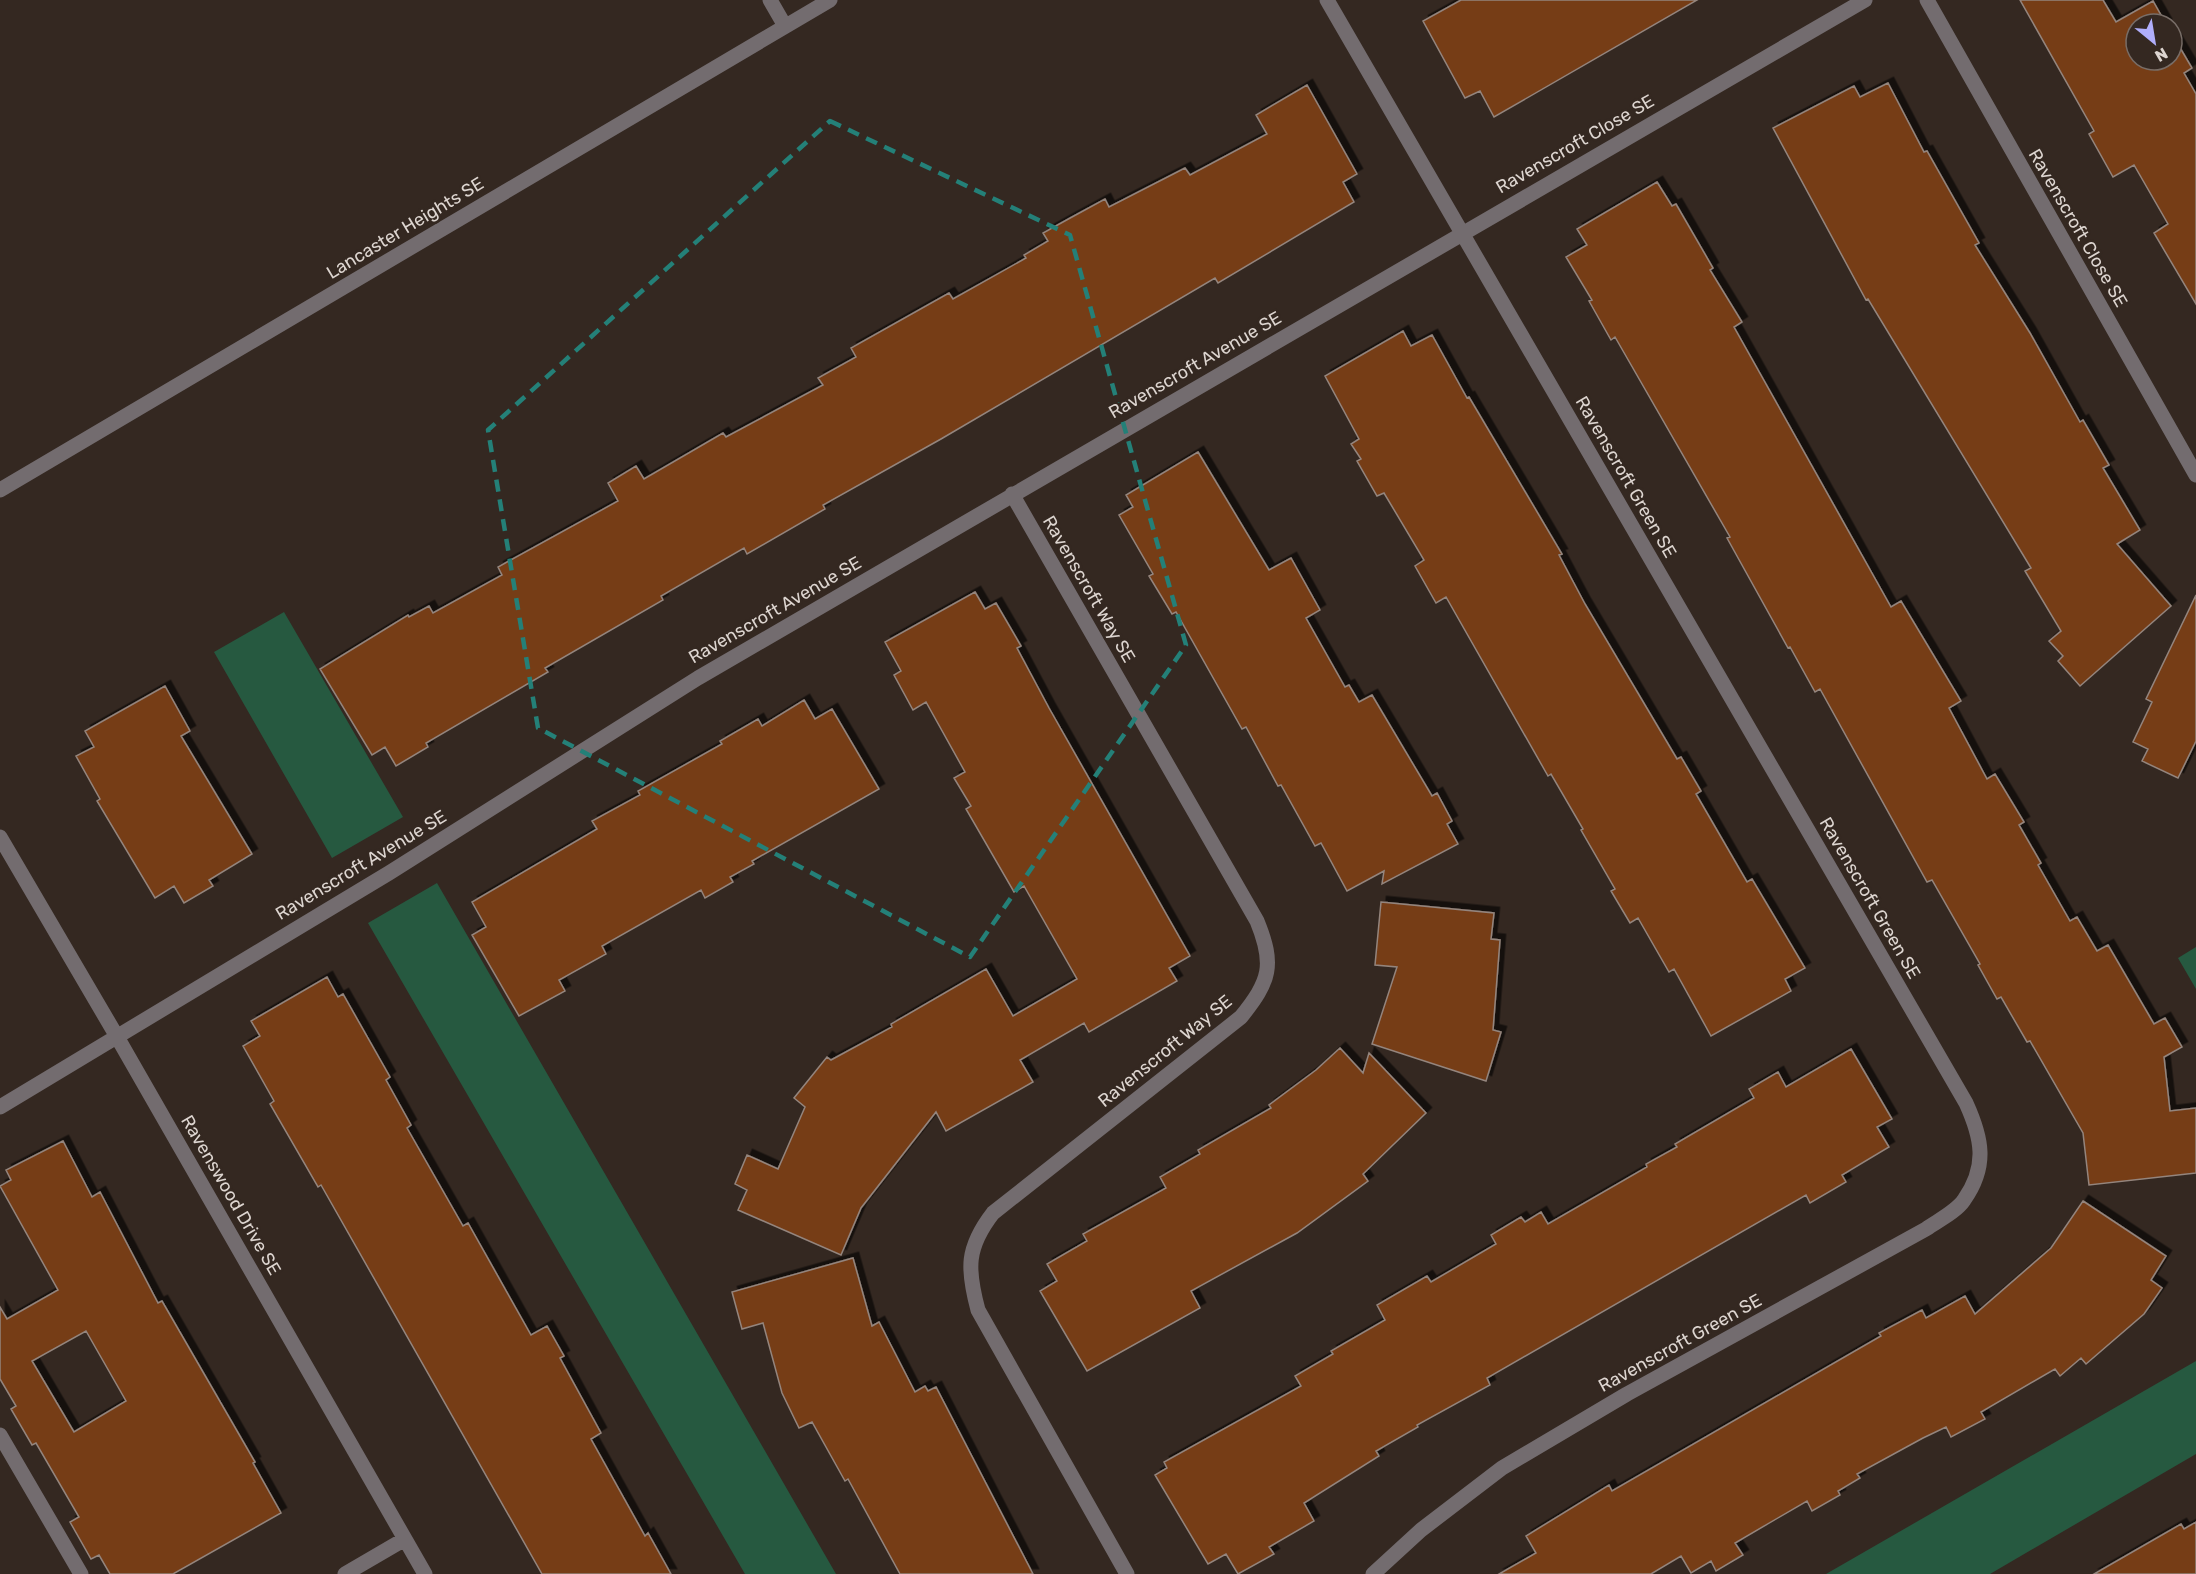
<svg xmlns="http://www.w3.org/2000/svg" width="2196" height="1574" font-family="Rubik,sans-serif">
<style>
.green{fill:#265940}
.building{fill:#763d18;stroke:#94857d;stroke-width:1.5;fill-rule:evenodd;filter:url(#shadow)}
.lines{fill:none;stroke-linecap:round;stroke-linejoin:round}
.minor{stroke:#736c6f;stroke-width:15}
.marked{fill:none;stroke:#248078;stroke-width:4.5;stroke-dasharray:12 8;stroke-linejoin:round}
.labels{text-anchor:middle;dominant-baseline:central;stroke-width:5;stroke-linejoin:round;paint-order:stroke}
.street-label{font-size:18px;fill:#ddd5d0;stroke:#342821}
</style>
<defs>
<filter id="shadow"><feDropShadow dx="5.5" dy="-5.5" stdDeviation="0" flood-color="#0009"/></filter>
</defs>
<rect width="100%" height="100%" fill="#342821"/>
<path class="green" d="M 284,612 L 403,817 L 332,858 L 214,652 Z
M 437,883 L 836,1574 L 745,1574 L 368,923 Z
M 2196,947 L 2196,989 L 2178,958 Z
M 2196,1361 L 2196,1454 L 1990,1574 L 1826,1574 Z"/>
<path class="building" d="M 1461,0 L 1697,0 L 1494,117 L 1480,91 L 1465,98 L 1423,21 Z
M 2020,0 L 2103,0 L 2116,22 L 2153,1 L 2166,24 L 2136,24 L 2136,60 L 2172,60 L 2172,34 L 2192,68 L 2184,73 L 2196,94 L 2196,304 L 2154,233 L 2168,224 L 2134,165 L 2113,177 L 2089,134 L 2094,131 Z
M 1888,83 L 1924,152 L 1927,151 L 1979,243 L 1975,245 L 2030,333 L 2080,422 L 2083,420 L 2109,465 L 2103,468 L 2140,530 L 2117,544 L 2171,606 L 2080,686 L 2058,661 L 2063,656 L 2049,641 L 2061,631 L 2025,571 L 2031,568 L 1868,299 L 1866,300 L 1773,128 L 1854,86 L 1860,97 Z
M 1307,85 L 1357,174 L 1343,182 L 1354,202 L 1218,283 L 1215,278 L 941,439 L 823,505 L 825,509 L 747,554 L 744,548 L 661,596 L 663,600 L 545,668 L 548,672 L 426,743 L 428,747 L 396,766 L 385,747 L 372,755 L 320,669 L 408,615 L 409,617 L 429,606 L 433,613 L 502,575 L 498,567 L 618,501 L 608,483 L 636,466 L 644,479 L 723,433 L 726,437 L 823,385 L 818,378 L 856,357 L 851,348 L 949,293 L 953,299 L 1026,258 L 1024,255 L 1048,241 L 1043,233 L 1072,217 L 1105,199 L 1109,207 L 1185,168 L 1190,175 L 1267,134 L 1256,115 Z
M 1657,182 L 1672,206 L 1676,204 L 1713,268 L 1710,270 L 1742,322 L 1734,327 L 1891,607 L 1901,601 L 1961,701 L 1949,708 L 1987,779 L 1995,774 L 2024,822 L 2019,825 L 2041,863 L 2038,865 L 2070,921 L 2077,917 L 2097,951 L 2108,945 L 2154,1024 L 2165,1018 L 2182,1047 L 2164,1057 L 2170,1111 L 2196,1108 L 2196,1173 L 2089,1185 L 2083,1133 L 2030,1041 L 2027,1042 L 2001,997 L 1997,999 L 1978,965 L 1980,964 L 1932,880 L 1927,882 L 1820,689 L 1815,692 L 1790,647 L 1788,648 L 1727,538 L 1730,537 L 1615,337 L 1611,340 L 1589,301 L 1592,300 L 1566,257 L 1587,245 L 1577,229 Z
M 1403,331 L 1411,346 L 1432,335 L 1467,398 L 1469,397 L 1562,554 L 1559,555 L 1585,604 L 1677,759 L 1681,757 L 1701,791 L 1696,794 L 1747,882 L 1752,879 L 1805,968 L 1785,979 L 1791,991 L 1711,1036 L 1674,969 L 1669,972 L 1638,918 L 1630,923 L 1611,891 L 1615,889 L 1581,830 L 1583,829 L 1551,774 L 1548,776 L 1446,597 L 1436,603 L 1415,566 L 1424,560 L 1384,493 L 1377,496 L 1357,461 L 1361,459 L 1351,444 L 1359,439 L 1325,376 Z
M 1198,452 L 1269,570 L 1291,558 L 1320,610 L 1306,618 L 1345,687 L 1349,685 L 1359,702 L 1372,695 L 1432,796 L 1437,793 L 1452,821 L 1447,824 L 1458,844 L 1382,884 L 1384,871 L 1347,891 L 1321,843 L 1315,846 L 1281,785 L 1278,786 L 1246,727 L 1242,729 L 1176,612 L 1172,614 L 1149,576 L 1153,574 L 1119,515 L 1133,507 L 1126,495 Z
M 975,592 L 985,609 L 996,603 L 1021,646 L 1017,648 L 1049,708 L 1190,956 L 1169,968 L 1177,981 L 1089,1032 L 1084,1023 L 1020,1060 L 1033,1082 L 946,1131 L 936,1112 L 861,1208 L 841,1255 L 738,1210 L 747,1190 L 735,1184 L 747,1155 L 778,1169 L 805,1107 L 794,1098 L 827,1057 L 831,1060 L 892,1027 L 891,1024 L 986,969 L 1013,1016 L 1077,979 L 1024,886 L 1014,892 L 966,809 L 971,806 L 954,778 L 965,772 L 926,702 L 913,710 L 894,675 L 901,671 L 885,642 Z
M 2196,595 L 2196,741 L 2178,778 L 2142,761 L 2148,749 L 2133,742 L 2152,702 L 2146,699 Z
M 165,686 L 190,731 L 181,736 L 252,854 L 209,880 L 213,886 L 184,903 L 174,886 L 155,898 L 97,801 L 100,799 L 76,756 L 94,747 L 85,731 Z
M 804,700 L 815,719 L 832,709 L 879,789 L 752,861 L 754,864 L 730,877 L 733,882 L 705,898 L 701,890 L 602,946 L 606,954 L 559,980 L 565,991 L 519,1016 L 472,935 L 486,927 L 472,902 L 597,829 L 592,821 L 640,795 L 638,791 L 722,744 L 720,741 L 758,719 L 762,726 Z
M 1381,902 L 1494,913 L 1491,939 L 1500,940 L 1493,1030 L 1501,1032 L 1486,1081 L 1372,1044 L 1397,967 L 1375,965 Z
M 327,977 L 338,997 L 343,994 L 390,1077 L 386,1080 L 411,1125 L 407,1128 L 463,1226 L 468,1223 L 531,1335 L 547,1326 L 564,1356 L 560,1358 L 601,1433 L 591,1439 L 645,1536 L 648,1533 L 671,1574 L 542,1574 L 321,1185 L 318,1187 L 270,1104 L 274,1101 L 243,1046 L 260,1036 L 251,1021 Z
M 1340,1048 L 1363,1073 L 1369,1053 L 1426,1113 L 1363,1174 L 1368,1181 L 1297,1233 L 1191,1291 L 1200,1308 L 1087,1371 L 1040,1291 L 1057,1281 L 1047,1264 L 1087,1241 L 1083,1234 L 1166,1188 L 1160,1177 L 1200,1154 L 1198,1150 L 1271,1108 L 1269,1105 L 1316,1070 Z
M 1851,1049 L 1892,1119 L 1877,1127 L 1889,1147 L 1842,1175 L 1846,1182 L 1810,1203 L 1806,1195 L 1487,1378 L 1490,1385 L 1417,1425 L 1418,1427 L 1376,1451 L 1379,1456 L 1304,1503 L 1314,1521 L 1269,1547 L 1274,1554 L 1238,1574 L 1226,1554 L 1208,1564 L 1155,1475 L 1167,1468 L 1164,1462 L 1301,1386 L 1295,1376 L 1333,1354 L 1331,1351 L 1385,1320 L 1377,1305 L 1427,1276 L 1431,1282 L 1496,1244 L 1491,1235 L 1521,1217 L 1525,1222 L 1541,1212 L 1548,1224 L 1647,1167 L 1646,1164 L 1677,1147 L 1675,1144 L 1754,1098 L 1749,1089 L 1778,1072 L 1786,1087 Z
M 63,1141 L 92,1197 L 100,1192 L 158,1303 L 162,1301 L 255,1462 L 253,1463 L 281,1513 L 173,1574 L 110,1574 L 99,1555 L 91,1559 L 70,1522 L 79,1517 L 36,1443 L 32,1445 L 11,1409 L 16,1406 L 0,1379 L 0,1307 L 7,1319 L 58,1290 L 0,1186 L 11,1180 L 6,1170 ZM 86,1331 L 126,1401 L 74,1432 L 32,1361 Z
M 2083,1201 L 2166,1256 L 2151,1280 L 2162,1288 L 2144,1314 L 2086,1364 L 2081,1358 L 2060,1376 L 2055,1369 L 1981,1412 L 1985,1419 L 1951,1437 L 1946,1427 L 1923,1438 L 1857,1474 L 1860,1478 L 1838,1491 L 1840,1495 L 1812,1511 L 1807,1501 L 1735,1543 L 1743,1555 L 1716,1571 L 1711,1561 L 1691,1573 L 1681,1556 L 1651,1574 L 1499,1574 L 1536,1553 L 1526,1536 L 1609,1485 L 1612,1491 L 1881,1336 L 1879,1333 L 1922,1310 L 1926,1318 L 1965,1296 L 1975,1314 L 2051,1248 Z
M 853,1258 L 872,1326 L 879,1322 L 915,1392 L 925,1386 L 928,1391 L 936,1387 L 1033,1574 L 900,1574 L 848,1479 L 845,1481 L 812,1422 L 799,1428 L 782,1393 L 763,1323 L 742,1329 L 732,1292 Z
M 2196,1522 L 2196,1574 L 2094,1574 L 2181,1524 L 2184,1529 Z"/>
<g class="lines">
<path class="minor" d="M 770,0 L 785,26
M 1327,0 L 1966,1103 C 1982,1138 1988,1166 1964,1200 C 1956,1212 1937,1221 1926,1229 L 1627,1394 L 1502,1468 L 1421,1530 L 1373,1574
M 1927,0 L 2196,475
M 0,490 L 830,0
M 1012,494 L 1257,921 C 1275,965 1270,981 1241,1017 L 993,1213 C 966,1248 967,1269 978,1310 L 1127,1574
M 0,837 L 116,1035 L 425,1574
M 0,1107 L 389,873 L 698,678 L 1865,0
M 0,1435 L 81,1574
M 345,1574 L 405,1539"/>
</g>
<path class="marked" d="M 830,121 L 1070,235 L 1186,645 L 970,957 L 538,728 L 488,430 Z"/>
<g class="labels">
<g class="street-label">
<text transform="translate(1575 144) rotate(-30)">Ravenscroft Close SE</text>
<text transform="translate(405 228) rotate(-31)">Lancaster Heights SE</text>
<text transform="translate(2078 228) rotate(60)">Ravenscroft Close SE</text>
<text transform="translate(1195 365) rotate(-30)">Ravenscroft Avenue SE</text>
<text transform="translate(1626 477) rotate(60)">Ravenscroft Green SE</text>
<text transform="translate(1089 589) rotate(60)">Ravenscroft Way SE</text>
<text transform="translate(775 610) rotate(-30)">Ravenscroft Avenue SE</text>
<text transform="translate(361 865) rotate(-31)">Ravenscroft Avenue SE</text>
<text transform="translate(1870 898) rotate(60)">Ravenscroft Green SE</text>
<text transform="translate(1165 1051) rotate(-39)">Ravenscroft Way SE</text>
<text transform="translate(231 1195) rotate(60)">Ravenswood Drive SE</text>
<text transform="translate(1680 1343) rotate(-29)">Ravenscroft Green SE</text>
</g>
</g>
<g transform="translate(2154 42) rotate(150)"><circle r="28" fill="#342821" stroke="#786d67" stroke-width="1.5"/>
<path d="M0-4.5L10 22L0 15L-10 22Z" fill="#b0aefa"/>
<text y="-9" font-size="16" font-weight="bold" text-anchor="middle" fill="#ddd5d0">N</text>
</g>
</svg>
